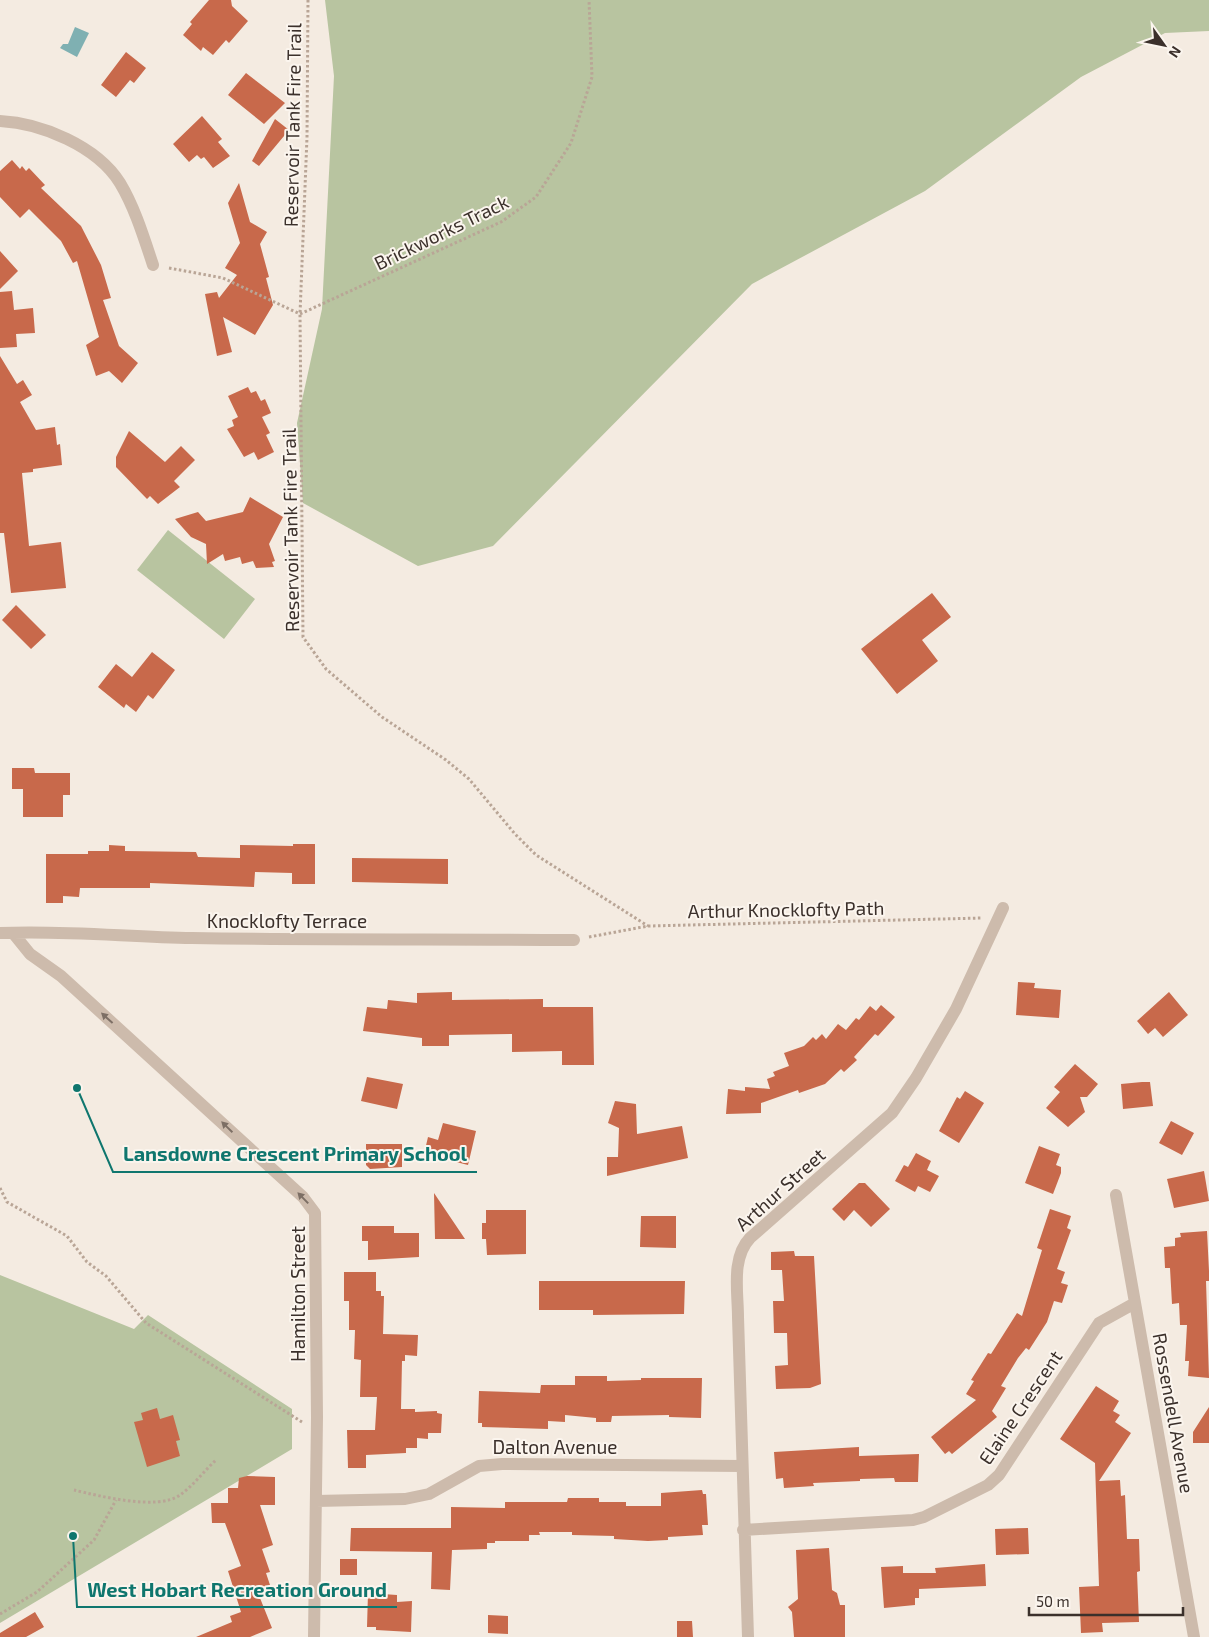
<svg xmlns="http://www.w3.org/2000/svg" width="1209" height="1637" font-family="'Exo 2',sans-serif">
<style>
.green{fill:#b8c4a0}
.water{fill:#7fb0b2}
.building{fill:#c8694b}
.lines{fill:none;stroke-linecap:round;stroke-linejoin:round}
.path{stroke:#b9a596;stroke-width:3;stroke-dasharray:2.5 2.5;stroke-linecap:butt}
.minor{stroke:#cdbbac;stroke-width:12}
.oneway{fill:#7d6f65}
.labels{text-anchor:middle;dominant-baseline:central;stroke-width:4;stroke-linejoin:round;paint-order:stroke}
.street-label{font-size:19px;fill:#3b302b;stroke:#fbf5ee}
.leader{fill:none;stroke:#0f766e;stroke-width:2}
.callout-dot{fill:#0f766e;stroke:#fbf5ee;stroke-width:2}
.callout-label{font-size:20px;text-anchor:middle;font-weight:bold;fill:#0f766e;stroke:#fbf5ee;stroke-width:4;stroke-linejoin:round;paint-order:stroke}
</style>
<rect width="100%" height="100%" fill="#f4ebe1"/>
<path class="green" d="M 325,0 L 1209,0 L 1209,31 L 1165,33 L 1081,77 L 925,191 L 752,284 L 493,546 L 418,566 L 303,503 L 297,423 L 322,309 L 334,76 Z
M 168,530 L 255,599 L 224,639 L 137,570 Z
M 0,1275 L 134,1329 L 148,1315 L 292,1409 L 292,1449 L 0,1623 Z"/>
<path class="water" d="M 75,27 L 89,33 L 77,57 L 60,48 L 63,44 L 68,44 Z"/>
<path class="building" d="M 209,0 L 231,0 L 232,6 L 248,21 L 229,43 L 226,40 L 213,55 L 203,47 L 201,51 L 183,35 L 192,24 L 190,22 Z
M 126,52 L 146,68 L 134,83 L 130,80 L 116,97 L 101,85 Z
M 246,73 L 285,103 L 264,124 L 228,95 Z
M 202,116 L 222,139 L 218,142 L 230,156 L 213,168 L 204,157 L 201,159 L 197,155 L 189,162 L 173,144 Z
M 275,119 L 289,130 L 259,166 L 252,161 Z
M 12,160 L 20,169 L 22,166 L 26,171 L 29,168 L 45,185 L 41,188 L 81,226 L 101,265 L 111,298 L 103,300 L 119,346 L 138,363 L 122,383 L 109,371 L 96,376 L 86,345 L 99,337 L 77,261 L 73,263 L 61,241 L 29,209 L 20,218 L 0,197 L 0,171 Z
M 239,183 L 250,222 L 267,232 L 260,244 L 269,277 L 266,278 L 273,305 L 255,335 L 223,317 L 232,352 L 217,356 L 205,294 L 217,292 L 219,298 L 237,275 L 225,268 L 240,243 L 228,203 Z
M 0,251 L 18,271 L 0,289 Z
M 12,291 L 14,310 L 33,308 L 35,333 L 16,334 L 17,347 L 0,348 L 0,292 Z
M 0,356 L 17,384 L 23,380 L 32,395 L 20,402 L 36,430 L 55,427 L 57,445 L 60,444 L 62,465 L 33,469 L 33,472 L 22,473 L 29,546 L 61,542 L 66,588 L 11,593 L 4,533 L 0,533 Z
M 248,387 L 251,393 L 256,391 L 261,401 L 265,399 L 271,413 L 262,417 L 270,433 L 266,435 L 274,452 L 258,460 L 254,452 L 244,457 L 227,429 L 234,426 L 232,420 L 238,417 L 228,396 Z
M 129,431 L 165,462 L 181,446 L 195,460 L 174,481 L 180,487 L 158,504 L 150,496 L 147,499 L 116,467 L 116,457 Z
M 250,497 L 283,517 L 269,544 L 275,561 L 272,562 L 274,567 L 256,568 L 253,561 L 242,564 L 240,557 L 225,561 L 223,554 L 207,564 L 206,544 L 191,537 L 175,519 L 198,512 L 206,521 L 243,512 Z
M 932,593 L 951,617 L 922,640 L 938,661 L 897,694 L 861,649 Z
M 16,605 L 46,635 L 31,649 L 2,620 Z
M 152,652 L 175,670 L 153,699 L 148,695 L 136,712 L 126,704 L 124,708 L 98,687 L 116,664 L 132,677 Z
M 12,768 L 34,768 L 35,773 L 70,773 L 70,795 L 63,795 L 63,817 L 23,817 L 23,789 L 12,789 Z
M 293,844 L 315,844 L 315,884 L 292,884 L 292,873 L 255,872 L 254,887 L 150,883 L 150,888 L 80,888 L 79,897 L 63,896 L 63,903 L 46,903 L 46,854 L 88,854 L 88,851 L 109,851 L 109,845 L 125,846 L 125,851 L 196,852 L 198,857 L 240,858 L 240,845 L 293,846 Z
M 352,858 L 448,859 L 448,884 L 352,882 Z
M 1018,982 L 1035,983 L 1034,988 L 1061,990 L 1059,1018 L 1016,1015 Z
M 452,992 L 452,1000 L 543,999 L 543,1007 L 593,1007 L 594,1065 L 562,1065 L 562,1051 L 512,1052 L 512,1034 L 449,1035 L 449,1046 L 422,1046 L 422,1038 L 363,1031 L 367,1007 L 387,1009 L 388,1000 L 417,1003 L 417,993 Z
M 1169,992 L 1188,1015 L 1163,1037 L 1155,1028 L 1148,1034 L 1137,1021 Z
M 881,1005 L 895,1017 L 878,1036 L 875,1034 L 854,1057 L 857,1060 L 844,1072 L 841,1069 L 825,1084 L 799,1093 L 798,1090 L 761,1103 L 761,1113 L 726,1114 L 728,1089 L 745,1091 L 745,1087 L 770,1089 L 767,1079 L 775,1076 L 773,1072 L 789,1066 L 784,1053 L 804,1046 L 813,1037 L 816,1040 L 822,1034 L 826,1039 L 838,1024 L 846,1030 L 856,1018 L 859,1020 L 870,1006 L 876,1011 Z
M 1075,1064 L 1098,1084 L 1087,1097 L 1080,1097 L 1085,1112 L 1068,1127 L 1046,1108 L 1060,1092 L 1054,1087 Z
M 367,1077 L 403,1084 L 397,1109 L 361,1101 Z
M 1142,1082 L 1150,1082 L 1153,1106 L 1123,1109 L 1121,1084 Z
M 965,1091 L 984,1103 L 959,1143 L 939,1131 L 957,1097 L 960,1099 Z
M 615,1101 L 636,1104 L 637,1134 L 682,1126 L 688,1158 L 607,1176 L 607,1157 L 618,1157 L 619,1128 L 608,1123 Z
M 1171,1121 L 1194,1133 L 1182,1155 L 1159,1143 Z
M 443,1123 L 476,1131 L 468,1165 L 424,1154 L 428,1137 L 438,1140 Z
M 366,1144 L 402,1144 L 402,1167 L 370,1169 L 366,1165 Z
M 1039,1146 L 1060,1154 L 1056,1165 L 1061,1167 L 1061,1173 L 1053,1194 L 1025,1183 Z
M 916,1153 L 931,1161 L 927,1170 L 939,1176 L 930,1192 L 918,1186 L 915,1192 L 895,1181 L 904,1165 L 908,1167 Z
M 1204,1171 L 1209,1201 L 1174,1208 L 1167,1179 Z
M 859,1183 L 865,1183 L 890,1209 L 871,1227 L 854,1210 L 844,1221 L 832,1209 Z
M 434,1193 L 465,1239 L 435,1239 Z
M 1050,1209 L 1071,1216 L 1067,1228 L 1071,1230 L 1057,1269 L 1065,1272 L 1061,1283 L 1068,1285 L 1062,1303 L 1054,1301 L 1047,1322 L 1029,1350 L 1026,1348 L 1018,1358 L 1001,1386 L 1006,1388 L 992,1411 L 997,1417 L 952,1454 L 949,1451 L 945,1454 L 931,1437 L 976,1400 L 966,1394 L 974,1381 L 971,1380 L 988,1353 L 991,1354 L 1017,1313 L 1022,1316 L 1042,1250 L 1037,1248 Z
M 486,1210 L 526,1210 L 526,1254 L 487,1255 L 486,1239 L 482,1239 L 482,1223 L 486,1223 Z
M 641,1216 L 676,1216 L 676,1248 L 640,1247 Z
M 362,1226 L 394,1226 L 394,1233 L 419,1233 L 419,1257 L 368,1260 L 368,1241 L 362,1241 Z
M 1207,1231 L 1209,1271 L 1209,1281 L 1206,1281 L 1209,1378 L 1188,1376 L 1189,1361 L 1185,1361 L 1187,1325 L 1180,1325 L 1179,1303 L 1172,1304 L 1170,1268 L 1165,1268 L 1164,1247 L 1175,1246 L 1175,1238 L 1181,1237 L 1180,1233 Z
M 794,1251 L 795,1256 L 814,1256 L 821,1384 L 810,1388 L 776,1389 L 775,1366 L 788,1365 L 787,1333 L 774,1333 L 773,1301 L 784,1301 L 782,1270 L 771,1270 L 771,1252 Z
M 344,1272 L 376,1272 L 376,1291 L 381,1291 L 381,1296 L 384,1296 L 383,1334 L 418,1335 L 417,1356 L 405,1355 L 405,1361 L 402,1361 L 401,1409 L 415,1409 L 415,1412 L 437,1411 L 437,1413 L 442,1414 L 441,1433 L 428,1433 L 428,1439 L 417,1438 L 417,1448 L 406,1448 L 406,1453 L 366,1455 L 366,1468 L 348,1468 L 347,1430 L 375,1430 L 377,1397 L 360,1397 L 361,1360 L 354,1359 L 355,1330 L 349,1330 L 349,1301 L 344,1301 Z
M 539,1281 L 685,1281 L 684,1314 L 593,1315 L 593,1310 L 539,1310 Z
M 575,1376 L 607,1376 L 607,1381 L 641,1380 L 641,1378 L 702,1378 L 701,1418 L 669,1417 L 669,1415 L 612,1416 L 611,1422 L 596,1422 L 596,1418 L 565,1415 L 565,1422 L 548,1421 L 548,1429 L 482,1427 L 482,1423 L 478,1423 L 479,1391 L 540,1393 L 541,1385 L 575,1385 Z
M 1096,1386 L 1119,1401 L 1113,1411 L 1120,1415 L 1115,1422 L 1131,1433 L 1099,1481 L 1120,1480 L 1121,1496 L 1125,1495 L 1127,1539 L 1139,1539 L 1140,1571 L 1137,1572 L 1139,1622 L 1102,1623 L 1103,1632 L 1081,1633 L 1079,1587 L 1099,1586 L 1095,1463 L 1060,1439 Z
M 1209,1407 L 1209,1443 L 1193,1443 L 1193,1432 Z
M 157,1408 L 160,1419 L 173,1415 L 180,1440 L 176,1441 L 180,1456 L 147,1467 L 134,1422 L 143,1420 L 141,1413 Z
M 859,1447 L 859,1456 L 919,1454 L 918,1482 L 895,1482 L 894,1478 L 860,1479 L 860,1481 L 813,1483 L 814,1486 L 784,1488 L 783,1478 L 776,1479 L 774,1452 Z
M 247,1476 L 275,1477 L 275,1505 L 260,1505 L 273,1545 L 262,1549 L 270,1572 L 266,1573 L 271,1588 L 258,1593 L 272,1628 L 250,1637 L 196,1637 L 232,1622 L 230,1616 L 241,1612 L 228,1571 L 241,1566 L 225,1523 L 212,1523 L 211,1503 L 228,1503 L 228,1488 L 238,1488 L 239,1478 Z
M 702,1490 L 703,1494 L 706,1494 L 708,1525 L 702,1525 L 703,1535 L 668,1537 L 668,1540 L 648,1541 L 614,1539 L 614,1536 L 572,1535 L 572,1532 L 539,1532 L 540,1535 L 529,1535 L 529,1541 L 495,1541 L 495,1543 L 487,1543 L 487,1549 L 452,1550 L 450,1590 L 431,1589 L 432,1552 L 350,1551 L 351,1528 L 451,1528 L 451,1507 L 505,1508 L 505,1502 L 567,1502 L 568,1498 L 599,1498 L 599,1502 L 626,1502 L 626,1506 L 661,1506 L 661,1493 Z
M 1028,1528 L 1029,1554 L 996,1555 L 995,1529 Z
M 829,1548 L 832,1590 L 837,1593 L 840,1605 L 845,1605 L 845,1637 L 794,1637 L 792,1612 L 788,1607 L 798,1599 L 796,1550 Z
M 340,1559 L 357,1559 L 357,1575 L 340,1575 Z
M 985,1564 L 986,1586 L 919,1589 L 919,1598 L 915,1598 L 915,1605 L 884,1608 L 881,1567 L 903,1566 L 903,1573 L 936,1573 L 935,1568 Z
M 368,1593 L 397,1595 L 397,1602 L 412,1601 L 411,1632 L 376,1630 L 376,1627 L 367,1627 Z
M 35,1612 L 44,1627 L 26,1637 L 0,1637 L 0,1633 Z
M 488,1615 L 508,1616 L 508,1634 L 488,1633 Z
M 677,1621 L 692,1621 L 693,1637 L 677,1637 Z"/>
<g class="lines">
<path class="path" d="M 308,0 L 307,137 L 300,314 L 303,637 L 326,669 L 382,717 L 446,760 L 469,779 L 515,834 L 536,855 L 648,926
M 169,268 L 223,278 L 300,314 L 501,222 L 536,197 L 571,143 L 592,77 L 589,0
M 589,937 L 648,926 L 982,918
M 0,1188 L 7,1202 L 67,1236 L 87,1262 L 106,1276 L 146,1323 L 302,1422
M 74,1490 C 99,1496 158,1511 180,1495 C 193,1486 204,1471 216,1460
M 0,1614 L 37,1592 L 94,1540 L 116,1500"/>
<path class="minor" d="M 0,121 C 41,123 97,146 120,183 C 135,208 144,238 153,265
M 0,933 C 64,930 128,937 192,938 C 320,940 447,939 574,940
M 13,933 L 30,954 L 61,976 L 303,1197 L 315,1213 L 317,1417 L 314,1637
M 1116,1195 L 1194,1637
M 316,1501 L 405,1499 L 429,1494 L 479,1466 L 502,1464 L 742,1466
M 743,1530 L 913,1520 L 924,1517 L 988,1485 L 999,1475 L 1099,1323 L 1135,1303
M 748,1637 L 738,1317 C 738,1292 731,1258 750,1238 L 892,1113 L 916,1078 L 956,1009 L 1003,908"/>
</g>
<defs><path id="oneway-solid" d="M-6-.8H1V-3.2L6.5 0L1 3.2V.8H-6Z" transform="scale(1.25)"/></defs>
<g class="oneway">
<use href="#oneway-solid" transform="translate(107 1018) rotate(-138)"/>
<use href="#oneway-solid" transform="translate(227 1127) rotate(-136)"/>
<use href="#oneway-solid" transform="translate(303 1198) rotate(-134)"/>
</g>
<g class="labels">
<g class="street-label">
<text transform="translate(292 125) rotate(-89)">Reservoir Tank Fire Trail</text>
<text transform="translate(441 232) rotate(-26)">Brickworks Track</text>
<text transform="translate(290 530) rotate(-91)">Reservoir Tank Fire Trail</text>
<text transform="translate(786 909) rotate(-1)">Arthur Knocklofty Path</text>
<text x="287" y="920">Knocklofty Terrace</text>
<text transform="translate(780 1189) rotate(-42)">Arthur Street</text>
<text transform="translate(297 1294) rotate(-90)">Hamilton Street</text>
<text transform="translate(1020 1407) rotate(-56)">Elaine Crescent</text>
<text transform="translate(1174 1413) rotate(80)">Rossendell Avenue</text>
<text x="555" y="1446">Dalton Avenue</text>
</g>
</g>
<path class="leader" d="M77 1088L113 1172H477M73 1536L77 1607H397"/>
<g class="callout-dot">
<circle cx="77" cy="1088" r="5"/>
<circle cx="73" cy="1536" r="5"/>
</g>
<g class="callout-label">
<text x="295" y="1161">Lansdowne Crescent Primary School</text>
<text x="237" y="1597">West Hobart Recreation Ground</text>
</g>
<g transform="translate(1164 45) rotate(123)" stroke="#fbf5ee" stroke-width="4" paint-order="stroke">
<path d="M0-4L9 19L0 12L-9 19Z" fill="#3b302b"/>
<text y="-8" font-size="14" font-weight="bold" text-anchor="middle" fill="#3b302b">N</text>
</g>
<path d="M1029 1607v8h154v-8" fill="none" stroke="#3b302b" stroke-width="2.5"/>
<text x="1036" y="1607" font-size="15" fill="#3b302b" stroke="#fbf5ee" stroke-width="4" paint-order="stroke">50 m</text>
</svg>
